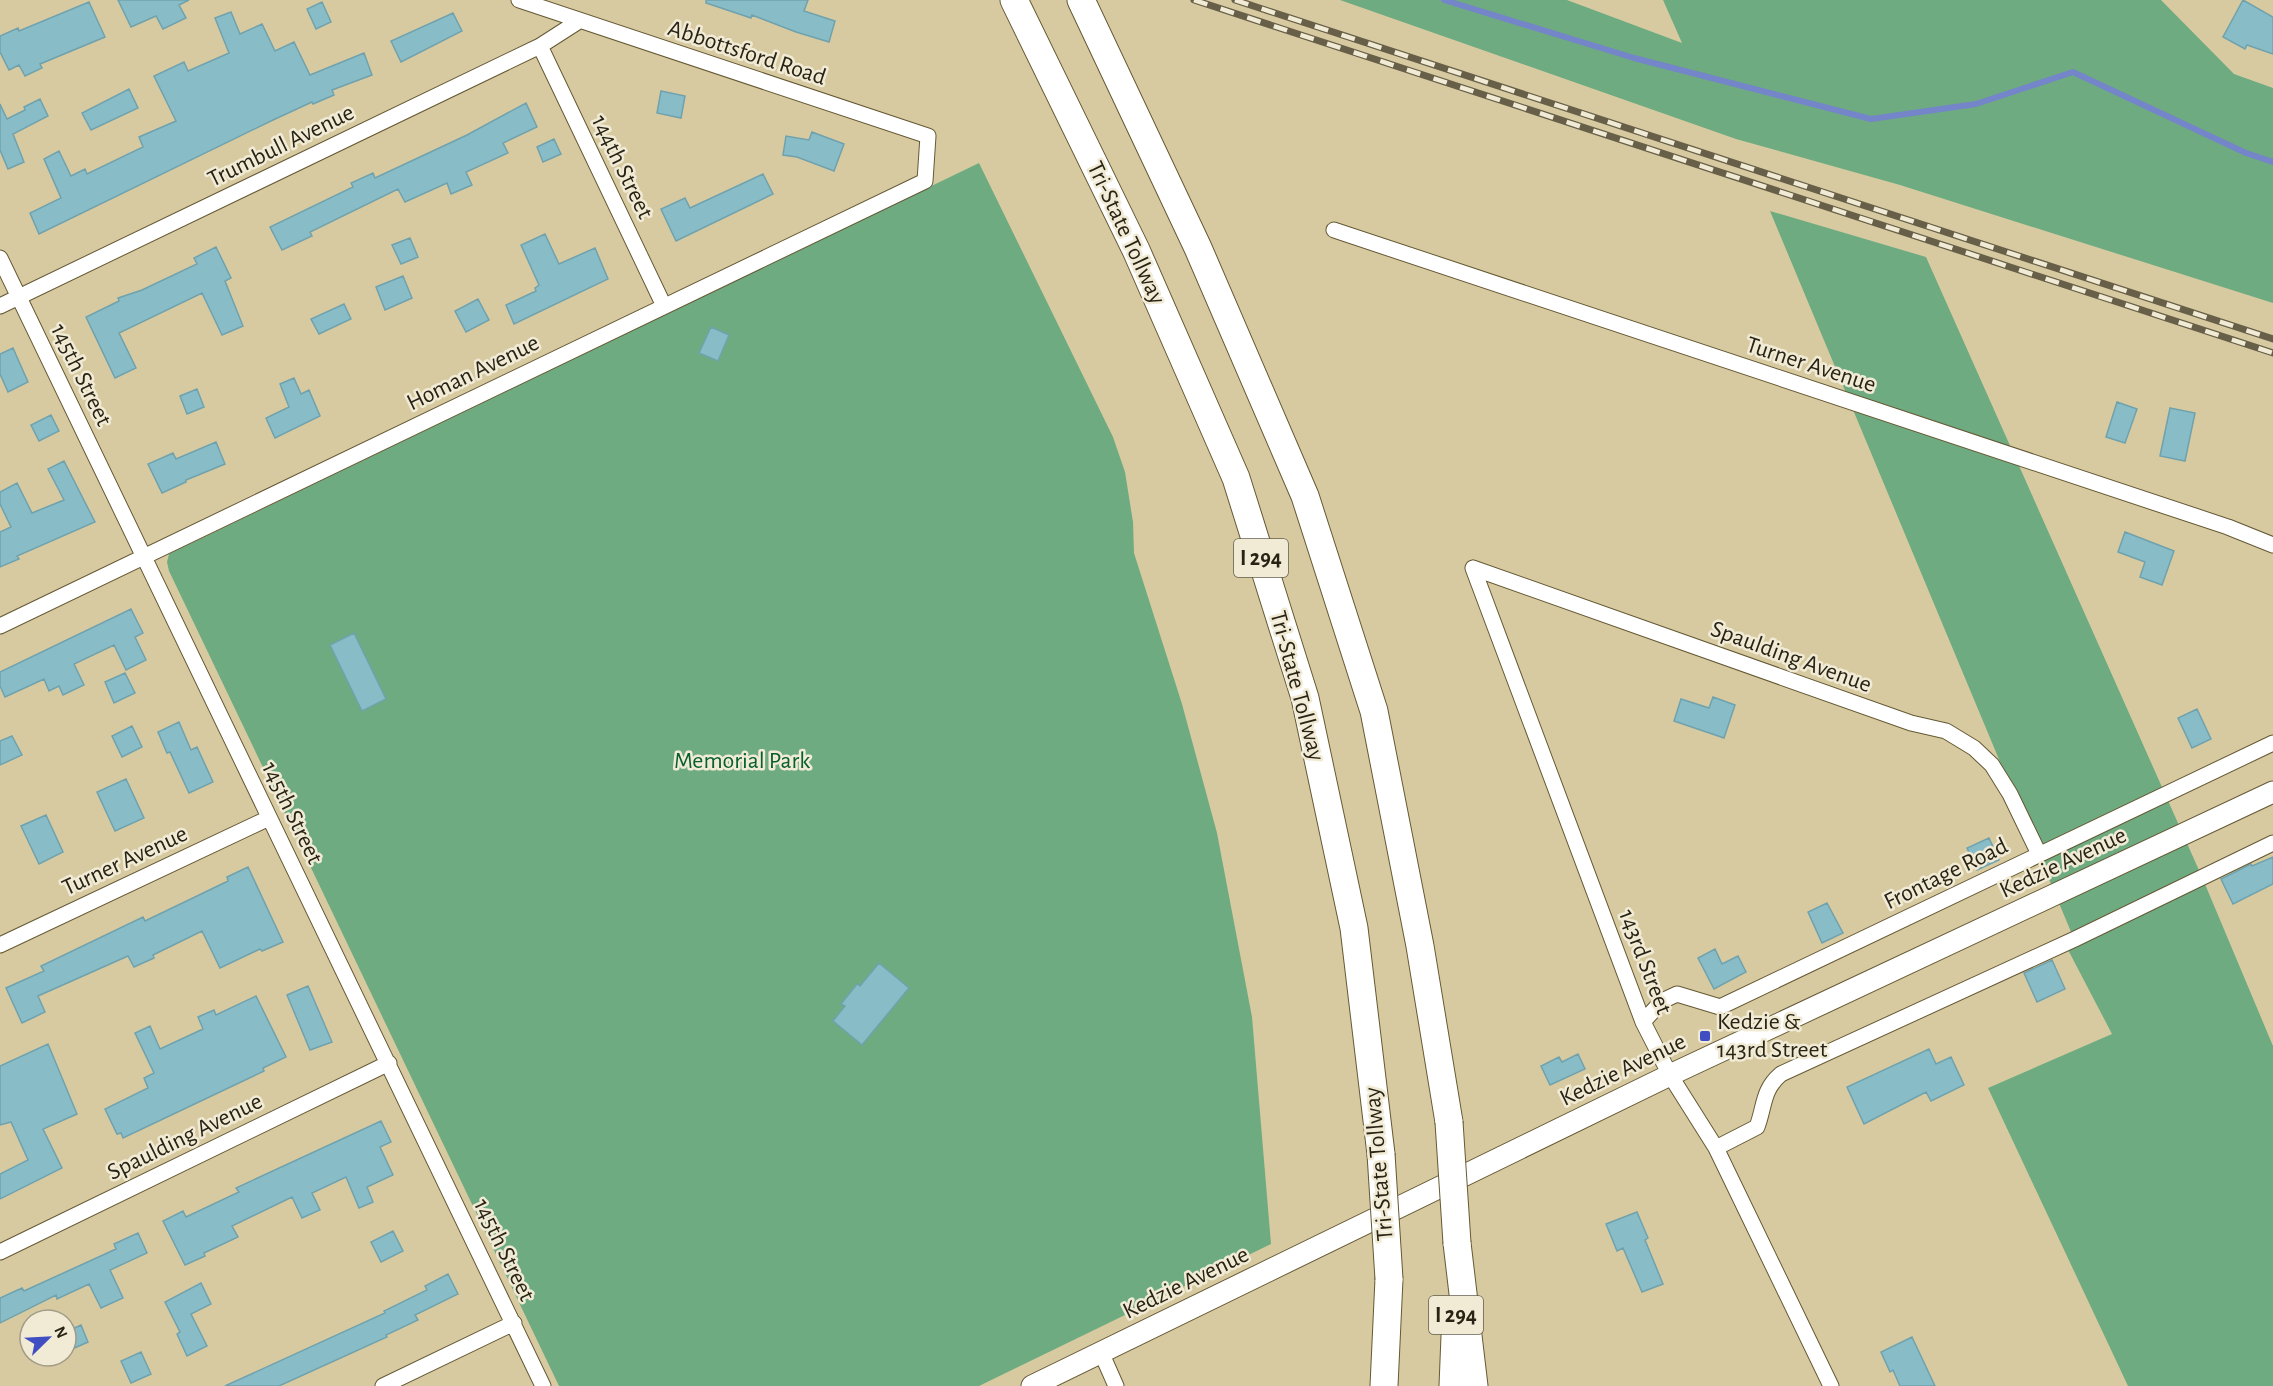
<svg xmlns="http://www.w3.org/2000/svg" width="2273" height="1386" font-family="'Alegreya Sans',sans-serif">
<style>
.green{fill:#6fab80}
.lines{fill:none;stroke-linecap:round;stroke-linejoin:round}
.stream{stroke:#7485ca;stroke-width:6}
.building{fill:#88bcc7;stroke:#6fa2ad;stroke-width:1.5}
.street-casing{stroke:#655934;stroke-width:17}
.secondary-casing{stroke:#655934;stroke-width:23}
.highway-casing{stroke:#655934;stroke-width:29}
.street{stroke:#fff;stroke-width:15}
.secondary{stroke:#fff;stroke-width:21}
.highway{stroke:#fff;stroke-width:27}
.rail-casing{stroke:#675f47;stroke-width:7}
.rail{stroke:#f1ebd6;stroke-width:4.5;stroke-dasharray:14;stroke-linecap:butt}
.highway-bridge-casing{stroke:#655934;stroke-width:29;stroke-linecap:butt}
.highway-bridge{stroke:#fff;stroke-width:27}
.poi-dot{fill:#404ec2;stroke:#f1ebd6;stroke-width:2}
.labels{text-anchor:middle;dominant-baseline:central;stroke-width:5;stroke-linejoin:round;paint-order:stroke}
.shield{fill:#f1ebd6;stroke:#645f4e;stroke-width:1.5}
.shield-label{font-size:22px;font-weight:bold;fill:#282314}
.street-label{font-size:24px;fill:#282314;stroke:#f1ebd6}
.park-label{font-size:24px;fill:#076030;stroke:#f1ebd6}
.poi-label{font-size:24px;fill:#282314;stroke:#f1ebd6;text-anchor:start}
</style>
<rect width="100%" height="100%" fill="#d7caa1"/>
<path class="green" d="M 1340,0 L 1567,0 L 1682,43 L 1663,0 L 2161,0 L 2234,74 L 2273,88 L 2273,303 L 1900,185 L 1736,139 Z
M 979,163 L 1113,437 L 1125,472 L 1133,522 L 1134,553 L 1182,704 L 1217,833 L 1252,1017 L 1271,1244 L 979,1386 L 559,1386 L 169,571 L 167,562 L 169,554 Z
M 1770,211 L 1926,257 L 2202,877 L 2273,1046 L 2273,1386 L 2128,1386 L 1988,1088 L 2112,1034 L 2065,944 L 2074,939 Z"/>
<g class="lines">
<path class="stream" d="M 1444,0 L 1634,58 L 1871,119 L 1976,104 L 2073,72 L 2246,153 L 2273,162"/>
</g>
<path class="building" d="M 118,0 L 189,0 L 179,5 L 186,18 L 163,29 L 156,16 L 131,27 Z
M 706,0 L 808,0 L 804,11 L 835,21 L 829,42 L 796,32 L 752,15 L 751,18 L 706,3 Z
M 2243,0 L 2273,17 L 2273,54 L 2247,45 L 2245,49 L 2223,37 Z
M 89,2 L 105,37 L 40,64 L 42,68 L 25,76 L 19,65 L 9,70 L 0,52 L 0,36 L 18,28 L 19,31 Z
M 322,2 L 331,22 L 316,29 L 307,9 Z
M 231,12 L 240,34 L 262,24 L 275,51 L 294,42 L 310,75 L 364,53 L 372,75 L 332,90 L 334,95 L 313,104 L 312,102 L 273,120 L 39,234 L 30,213 L 61,198 L 44,159 L 59,151 L 71,176 L 85,169 L 87,174 L 143,147 L 139,137 L 176,121 L 154,76 L 184,62 L 188,71 L 229,53 L 215,18 Z
M 453,13 L 462,31 L 401,62 L 391,41 Z
M 129,89 L 138,108 L 91,130 L 82,113 Z
M 661,91 L 685,96 L 681,118 L 657,113 Z
M 40,99 L 48,116 L 13,134 L 24,162 L 8,169 L 0,150 L 0,104 L 7,119 L 25,110 L 24,107 Z
M 526,103 L 537,127 L 503,143 L 508,153 L 466,172 L 472,185 L 451,194 L 447,183 L 405,202 L 398,189 L 310,232 L 312,236 L 282,250 L 270,227 L 353,187 L 351,183 L 373,173 L 375,178 L 467,135 Z
M 812,132 L 844,144 L 834,171 L 797,157 L 783,155 L 786,136 L 809,140 Z
M 554,139 L 561,154 L 543,162 L 537,147 Z
M 763,174 L 773,194 L 676,241 L 661,209 L 685,198 L 690,208 Z
M 545,234 L 559,264 L 595,248 L 608,279 L 514,324 L 506,305 L 536,291 L 535,288 L 539,285 L 521,245 Z
M 410,238 L 418,257 L 401,264 L 392,245 Z
M 216,247 L 231,278 L 225,281 L 243,326 L 222,335 L 202,293 L 119,333 L 136,368 L 115,378 L 86,317 L 119,301 L 118,298 L 142,290 L 197,264 L 194,258 Z
M 403,276 L 412,298 L 385,310 L 376,287 Z
M 478,299 L 489,320 L 466,332 L 455,311 Z
M 344,304 L 351,319 L 319,334 L 311,319 Z
M 711,327 L 729,335 L 718,361 L 699,353 Z
M 13,348 L 28,382 L 8,392 L 0,374 L 0,354 Z
M 294,378 L 301,394 L 309,390 L 320,416 L 275,438 L 266,418 L 289,407 L 280,384 Z
M 197,389 L 204,407 L 187,414 L 180,396 Z
M 2117,402 L 2137,409 L 2125,443 L 2106,437 Z
M 2170,408 L 2195,413 L 2185,461 L 2160,456 Z
M 51,415 L 59,431 L 39,441 L 31,425 Z
M 216,442 L 225,464 L 186,480 L 186,482 L 162,493 L 148,464 L 173,453 L 176,459 Z
M 64,461 L 95,522 L 17,556 L 19,559 L 0,567 L 0,532 L 11,527 L 0,504 L 0,492 L 17,483 L 32,513 L 64,500 L 48,469 Z
M 2125,532 L 2174,551 L 2162,585 L 2140,577 L 2145,562 L 2118,552 Z
M 131,609 L 143,633 L 135,637 L 146,660 L 126,670 L 114,645 L 74,664 L 84,685 L 63,695 L 59,686 L 49,691 L 44,679 L 5,697 L 0,686 L 0,672 Z
M 354,633 L 386,699 L 362,711 L 330,645 Z
M 125,673 L 135,693 L 114,703 L 105,682 Z
M 1713,697 L 1735,705 L 1724,738 L 1674,721 L 1681,699 L 1709,708 Z
M 2197,709 L 2211,739 L 2192,748 L 2178,718 Z
M 179,722 L 191,750 L 197,747 L 213,782 L 189,793 L 170,752 L 167,753 L 158,732 Z
M 132,726 L 142,747 L 122,757 L 112,736 Z
M 12,736 L 22,755 L 0,765 L 0,741 Z
M 126,779 L 144,818 L 115,831 L 97,792 Z
M 46,815 L 63,852 L 39,864 L 21,826 Z
M 1989,838 L 1999,860 L 1977,870 L 1967,848 Z
M 2273,857 L 2273,884 L 2233,904 L 2221,879 L 2251,864 L 2252,866 Z
M 248,867 L 283,942 L 262,951 L 260,949 L 220,968 L 202,931 L 153,955 L 154,958 L 134,967 L 128,956 L 38,996 L 45,1012 L 22,1023 L 6,988 L 44,971 L 41,966 L 143,917 L 145,921 L 197,896 L 228,881 L 227,877 Z
M 1827,903 L 1843,933 L 1822,943 L 1808,912 Z
M 1715,949 L 1722,964 L 1738,956 L 1746,972 L 1714,989 L 1698,958 Z
M 2052,960 L 2065,989 L 2037,1002 L 2024,973 Z
M 879,963 L 909,988 L 862,1045 L 833,1021 L 845,1006 L 841,1004 L 857,984 L 860,986 Z
M 308,986 L 332,1042 L 310,1050 L 287,995 Z
M 256,996 L 286,1057 L 263,1068 L 264,1071 L 123,1138 L 121,1133 L 117,1134 L 105,1109 L 148,1088 L 144,1078 L 154,1073 L 135,1033 L 150,1026 L 160,1049 L 203,1029 L 198,1017 L 214,1010 L 216,1015 Z
M 48,1044 L 77,1114 L 43,1129 L 62,1168 L 0,1199 L 0,1174 L 28,1160 L 11,1122 L 0,1125 L 0,1066 Z
M 1929,1049 L 1936,1064 L 1951,1057 L 1964,1085 L 1931,1101 L 1926,1092 L 1864,1124 L 1847,1087 Z
M 1578,1054 L 1585,1069 L 1550,1085 L 1541,1066 L 1559,1057 L 1562,1062 Z
M 381,1121 L 391,1142 L 380,1147 L 393,1175 L 367,1187 L 373,1202 L 359,1208 L 346,1177 L 312,1193 L 320,1210 L 302,1218 L 292,1197 L 232,1226 L 238,1237 L 204,1253 L 205,1256 L 185,1265 L 163,1221 L 183,1211 L 186,1217 L 239,1192 L 236,1188 Z
M 1637,1212 L 1648,1238 L 1645,1240 L 1663,1284 L 1642,1292 L 1623,1248 L 1617,1251 L 1606,1224 Z
M 393,1231 L 403,1251 L 381,1262 L 371,1242 Z
M 138,1233 L 147,1253 L 110,1270 L 123,1298 L 101,1308 L 89,1284 L 57,1299 L 56,1295 L 0,1323 L 0,1298 L 22,1288 L 24,1291 L 116,1249 L 114,1244 Z
M 448,1274 L 458,1294 L 415,1315 L 418,1320 L 386,1335 L 387,1337 L 279,1386 L 225,1386 L 385,1313 L 384,1311 L 427,1290 L 425,1286 Z
M 201,1283 L 211,1304 L 191,1314 L 207,1346 L 187,1356 L 177,1334 L 180,1332 L 165,1302 Z
M 81,1325 L 88,1342 L 70,1350 L 66,1340 L 66,1332 Z
M 1912,1337 L 1935,1386 L 1900,1386 L 1893,1370 L 1890,1372 L 1881,1352 Z
M 141,1352 L 151,1374 L 131,1383 L 121,1361 Z"/>
<g class="lines">
<defs>
<path id="street" d="M 540,46 L 664,306
M 1334,230 L 2228,527 L 2273,545
M 0,258 L 543,1386
M 0,306 L 540,46 L 579,21
M 1473,568 L 1643,1022 L 1670,1075 L 1716,1148 L 1831,1386
M 1473,568 L 1911,723 L 1946,731 L 1974,748 L 1992,765 L 2010,794 L 2039,854
M 0,626 L 925,181 L 928,136 L 519,0
M 0,945 L 269,818
M 1643,1022 L 1662,1001 L 1677,994 L 1720,1007 L 2273,743
M 1716,1148 L 1757,1127 C 1765,1106 1762,1090 1781,1074 L 2075,939 L 2273,843
M 0,1252 L 389,1063
M 1101,1352 L 1116,1386
M 383,1386 L 514,1323"/>
<path id="secondary" d="M 1032,1386 L 1670,1075 L 2273,792"/>
<path id="highway" d="M 1014,0 L 1136,250 L 1236,478 L 1305,698 L 1354,928 L 1381,1154
M 1081,0 L 1198,248 L 1305,496 L 1374,711 L 1420,946 L 1449,1122
M 1457,1243 L 1474,1386
M 1384,1386 L 1389,1279
M 1453,1386 L 1455,1336"/>
</defs>
<use href="#street" class="street-casing"/>
<use href="#secondary" class="secondary-casing"/>
<use href="#highway" class="highway-casing"/>
<use href="#street" class="street"/>
<use href="#secondary" class="secondary"/>
<use href="#highway" class="highway"/>
<defs>
<path id="rail" d="M 1194,0 L 2273,353
M 1235,0 L 2273,339"/>
</defs>
<use href="#rail" class="rail-casing"/>
<use href="#rail" class="rail"/>
<defs>
<path id="highway-bridge" d="M 1449,1122 L 1457,1243
M 1381,1154 L 1389,1279"/>
</defs>
<use href="#highway-bridge" class="highway-bridge-casing"/>
<use href="#highway-bridge" class="highway-bridge"/>
</g>
<rect class="poi-dot" x="1699" y="1030" width="12" height="12" rx="3"/>
<g class="labels">
<g class="shield">
<rect x="1234" y="539" width="54" height="38" rx="4.5"/>
<rect x="1429" y="1296" width="54" height="38" rx="4.5"/>
</g>
<g class="shield-label">
<text x="1261" y="558">I 294</text>
<text x="1456" y="1315">I 294</text>
</g>
<g class="street-label">
<text transform="translate(747 53) rotate(18)">Abbottsford Road</text>
<text transform="translate(281 146) rotate(-26)">Trumbull Avenue</text>
<text transform="translate(622 167) rotate(64)">144th Street</text>
<text transform="translate(1126 233) rotate(65)">Tri-State Tollway</text>
<text transform="translate(1811 365) rotate(18)">Turner Avenue</text>
<text transform="translate(473 373) rotate(-26)">Homan Avenue</text>
<text transform="translate(81 375) rotate(64)">145th Street</text>
<text transform="translate(1791 657) rotate(20)">Spaulding Avenue</text>
<text transform="translate(1297 686) rotate(75)">Tri-State Tollway</text>
<text transform="translate(292 813) rotate(64)">145th Street</text>
<text transform="translate(125 861) rotate(-25)">Turner Avenue</text>
<text transform="translate(2063 863) rotate(-25)">Kedzie Avenue</text>
<text transform="translate(1946 874) rotate(-26)">Frontage Road</text>
<text transform="translate(1645 962) rotate(69)">143rd Street</text>
<text transform="translate(1623 1070) rotate(-26)">Kedzie Avenue</text>
<text transform="translate(185 1137) rotate(-26)">Spaulding Avenue</text>
<text transform="translate(1379 1164) rotate(-95)">Tri-State Tollway</text>
<text transform="translate(504 1250) rotate(64)">145th Street</text>
<text transform="translate(1186 1283) rotate(-26)">Kedzie Avenue</text>
</g>
<g class="park-label">
<text x="742" y="761">Memorial Park</text>
</g>
<g class="poi-label">
<text x="1717" y="1022">Kedzie &amp;<tspan x="1717" dy="28">143rd Street</tspan></text>
</g>
</g>
<g transform="translate(48 1338) rotate(66)"><circle r="28" fill="#f1ebd6" stroke="#a19b88" stroke-width="1.5"/>
<path d="M0-4.5L10 22L0 15L-10 22Z" fill="#404ec2"/>
<text y="-9" font-size="16" font-weight="bold" text-anchor="middle" fill="#282314">N</text>
</g>
</svg>
